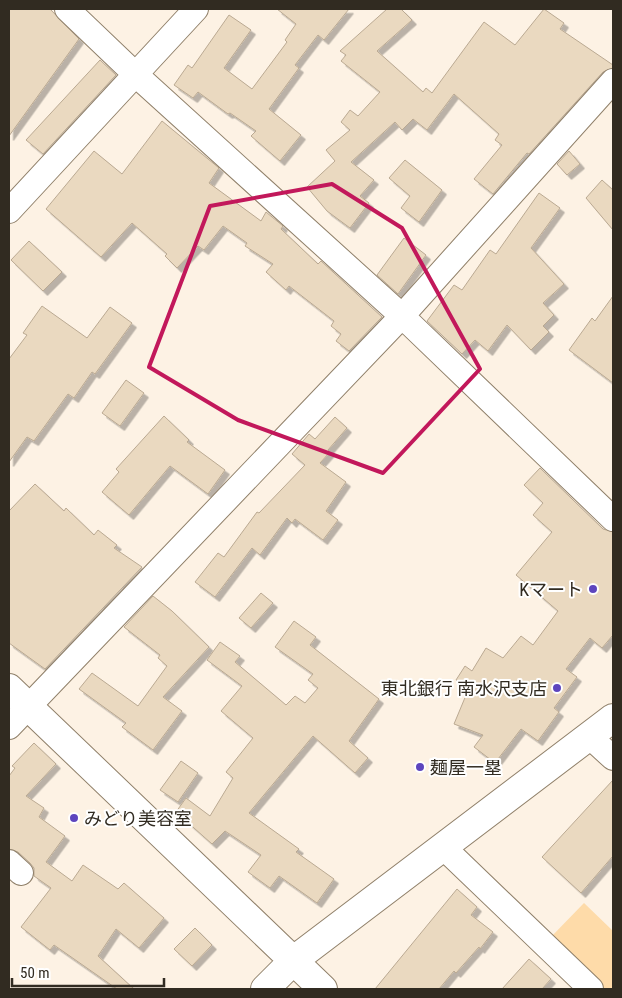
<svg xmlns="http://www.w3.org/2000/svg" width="622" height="998" font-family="'Roboto Condensed','Noto Sans JP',sans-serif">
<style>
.green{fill:#fedba9}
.building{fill:#ead9c0;stroke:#baa992;filter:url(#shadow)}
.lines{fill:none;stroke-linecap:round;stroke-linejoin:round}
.street-casing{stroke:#90806a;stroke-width:26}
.secondary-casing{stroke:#90806a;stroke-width:30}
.street{stroke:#fff;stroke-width:24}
.secondary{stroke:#fff;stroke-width:28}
.marked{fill:none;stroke:#c2185b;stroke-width:4;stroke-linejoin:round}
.poi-dot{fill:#5d45be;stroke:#fff;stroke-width:2}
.labels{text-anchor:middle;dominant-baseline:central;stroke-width:4;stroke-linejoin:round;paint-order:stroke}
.poi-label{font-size:18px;fill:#312b21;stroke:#fff;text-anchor:end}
</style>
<defs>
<filter id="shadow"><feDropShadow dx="4.5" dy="4.5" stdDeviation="0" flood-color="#0004"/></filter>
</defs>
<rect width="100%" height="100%" fill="#fdf2e4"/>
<path class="green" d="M 584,903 L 613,931 L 613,989 L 605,989 L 551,937 Z"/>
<path class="building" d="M 9,9 L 50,9 L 79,39 L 9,136 Z
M 277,9 L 349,9 L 324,40 L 318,35 L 295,65 L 299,68 L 269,109 L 301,135 L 280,161 L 251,136 L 256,131 L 230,113 L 228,114 L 198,92 L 193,98 L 174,85 L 188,65 L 192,68 L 229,15 L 251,30 L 224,68 L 252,89 L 287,42 L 285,40 L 296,24 Z
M 387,9 L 401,9 L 412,20 L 377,51 L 423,92 L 426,88 L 432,93 L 484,22 L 515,45 L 544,9 L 564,23 L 560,29 L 613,65 L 613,68 L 603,72 L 529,154 L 527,153 L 493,194 L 474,179 L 502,145 L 495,140 L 499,134 L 454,94 L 427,130 L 413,119 L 402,130 L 395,122 L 351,162 L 374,180 L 360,196 L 369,203 L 350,228 L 327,211 L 307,187 L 335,161 L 326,150 L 350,130 L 341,122 L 350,110 L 358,116 L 380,92 L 341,61 L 346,55 L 340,51 Z
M 100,60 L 116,75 L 43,154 L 26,140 Z
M 162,121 L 219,168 L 209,183 L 261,221 L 266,212 L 283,226 L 281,229 L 318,264 L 321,261 L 382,317 L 349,351 L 336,341 L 341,334 L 331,326 L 334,321 L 289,286 L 286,290 L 266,272 L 273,264 L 245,246 L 247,243 L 223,226 L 204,250 L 198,246 L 177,268 L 165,256 L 167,254 L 132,223 L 101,257 L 46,209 L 94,151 L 122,174 Z
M 569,151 L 580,164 L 567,175 L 557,164 Z
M 405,160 L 442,190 L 419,222 L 401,208 L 410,196 L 389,178 Z
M 602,180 L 613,190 L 613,230 L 586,198 Z
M 539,193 L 560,208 L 531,248 L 564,284 L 543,303 L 554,315 L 543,326 L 549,332 L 531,350 L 507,325 L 488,351 L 475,340 L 462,354 L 427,321 L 454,285 L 462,290 L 490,250 L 496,254 Z
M 404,238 L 426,255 L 398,294 L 377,275 Z
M 29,241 L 62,272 L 43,291 L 11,260 Z
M 613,296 L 613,383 L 569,350 L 592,318 L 595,321 Z
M 42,306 L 87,338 L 110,307 L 132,323 L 95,374 L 92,372 L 74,398 L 68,394 L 34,441 L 27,437 L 9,462 L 9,359 L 27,335 L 23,333 Z
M 126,380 L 144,393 L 120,426 L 102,413 Z
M 164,416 L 189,440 L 187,442 L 225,470 L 208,494 L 170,466 L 129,515 L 102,492 L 119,472 L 116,469 Z
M 335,417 L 347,428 L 328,450 L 330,452 L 320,463 L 346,482 L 326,511 L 338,520 L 323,540 L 295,519 L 292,523 L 287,518 L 260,555 L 252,548 L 215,597 L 195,582 L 218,553 L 224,557 L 257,512 L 259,513 L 305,465 L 292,454 L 309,434 L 315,439 Z
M 540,468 L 603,529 L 613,532 L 613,635 L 602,648 L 590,638 L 566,669 L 577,677 L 554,708 L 559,712 L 538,741 L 521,729 L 495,763 L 474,747 L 483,735 L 454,724 L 469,688 L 456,680 L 465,666 L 472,671 L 486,648 L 503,658 L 521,636 L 533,645 L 558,611 L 516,575 L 552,532 L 533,515 L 543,503 L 524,485 Z
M 35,484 L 64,511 L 66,508 L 94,535 L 98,530 L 117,545 L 114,548 L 142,567 L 45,669 L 9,643 L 9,511 Z
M 261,593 L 273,603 L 251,628 L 239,618 Z
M 153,596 L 172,611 L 209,647 L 163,697 L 182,711 L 153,750 L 122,727 L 126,723 L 79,689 L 92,673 L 138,706 L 167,666 L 158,658 L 160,655 L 124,627 Z
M 294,621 L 316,637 L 310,645 L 379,699 L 349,741 L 368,758 L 355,773 L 313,736 L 249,813 L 299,849 L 296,852 L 334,879 L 317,903 L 279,876 L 270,888 L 248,872 L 261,855 L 225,831 L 212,844 L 176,812 L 186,798 L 210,816 L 233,778 L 226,772 L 253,738 L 221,711 L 242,686 L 207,660 L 220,642 L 240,656 L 235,662 L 286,705 L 295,696 L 305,703 L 318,688 L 308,680 L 313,674 L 275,647 Z
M 34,743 L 56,764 L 26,796 L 44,808 L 39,817 L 65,836 L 46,862 L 72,881 L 83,865 L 118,889 L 124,883 L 164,918 L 139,948 L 116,929 L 98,956 L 134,989 L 117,989 L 54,945 L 50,950 L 21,927 L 51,888 L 34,876 L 34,868 L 30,863 L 18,852 L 9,849 L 9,776 L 15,768 L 12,766 Z
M 181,761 L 198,773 L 178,802 L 160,790 Z
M 613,780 L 613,856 L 581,893 L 542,857 Z
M 457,889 L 477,907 L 471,915 L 493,932 L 480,949 L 479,947 L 456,973 L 454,971 L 439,989 L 375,989 Z
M 195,928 L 212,945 L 192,966 L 174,949 Z
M 529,959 L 551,979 L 542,989 L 502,989 Z"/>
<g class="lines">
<defs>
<path id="street" d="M 67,9 L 135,74 L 402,316 L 613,519
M 9,211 L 196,9
M 9,727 L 402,316 L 613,81
M 589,736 L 613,758
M 442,846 L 591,989
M 9,862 L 21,873"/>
<path id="secondary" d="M 9,688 L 323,989
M 265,989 L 294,960 L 613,718"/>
</defs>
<use href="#street" class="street-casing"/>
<use href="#secondary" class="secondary-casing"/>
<use href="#street" class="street"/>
<use href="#secondary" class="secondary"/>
</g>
<path class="marked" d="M 332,184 L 402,228 L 480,369 L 383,473 L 238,420 L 149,367 L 210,206 Z"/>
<g class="poi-dot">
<circle cx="593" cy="589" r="5"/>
<circle cx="557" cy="688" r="5"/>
<circle cx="420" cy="767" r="5"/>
<circle cx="74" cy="818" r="5"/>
</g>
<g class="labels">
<g class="poi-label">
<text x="583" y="589">Kマート</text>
<text x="547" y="688">東北銀行 南水沢支店</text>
<text x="430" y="767" text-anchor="start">麺屋一塁</text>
<text x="84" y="818" text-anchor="start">みどり美容室</text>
</g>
</g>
<rect width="622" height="998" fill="none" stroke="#312b21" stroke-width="20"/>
<path d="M12 978v8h152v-8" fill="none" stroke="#312b21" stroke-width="2.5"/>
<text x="20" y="978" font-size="15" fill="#312b21" stroke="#ffffff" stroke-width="4" paint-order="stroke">50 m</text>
</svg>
